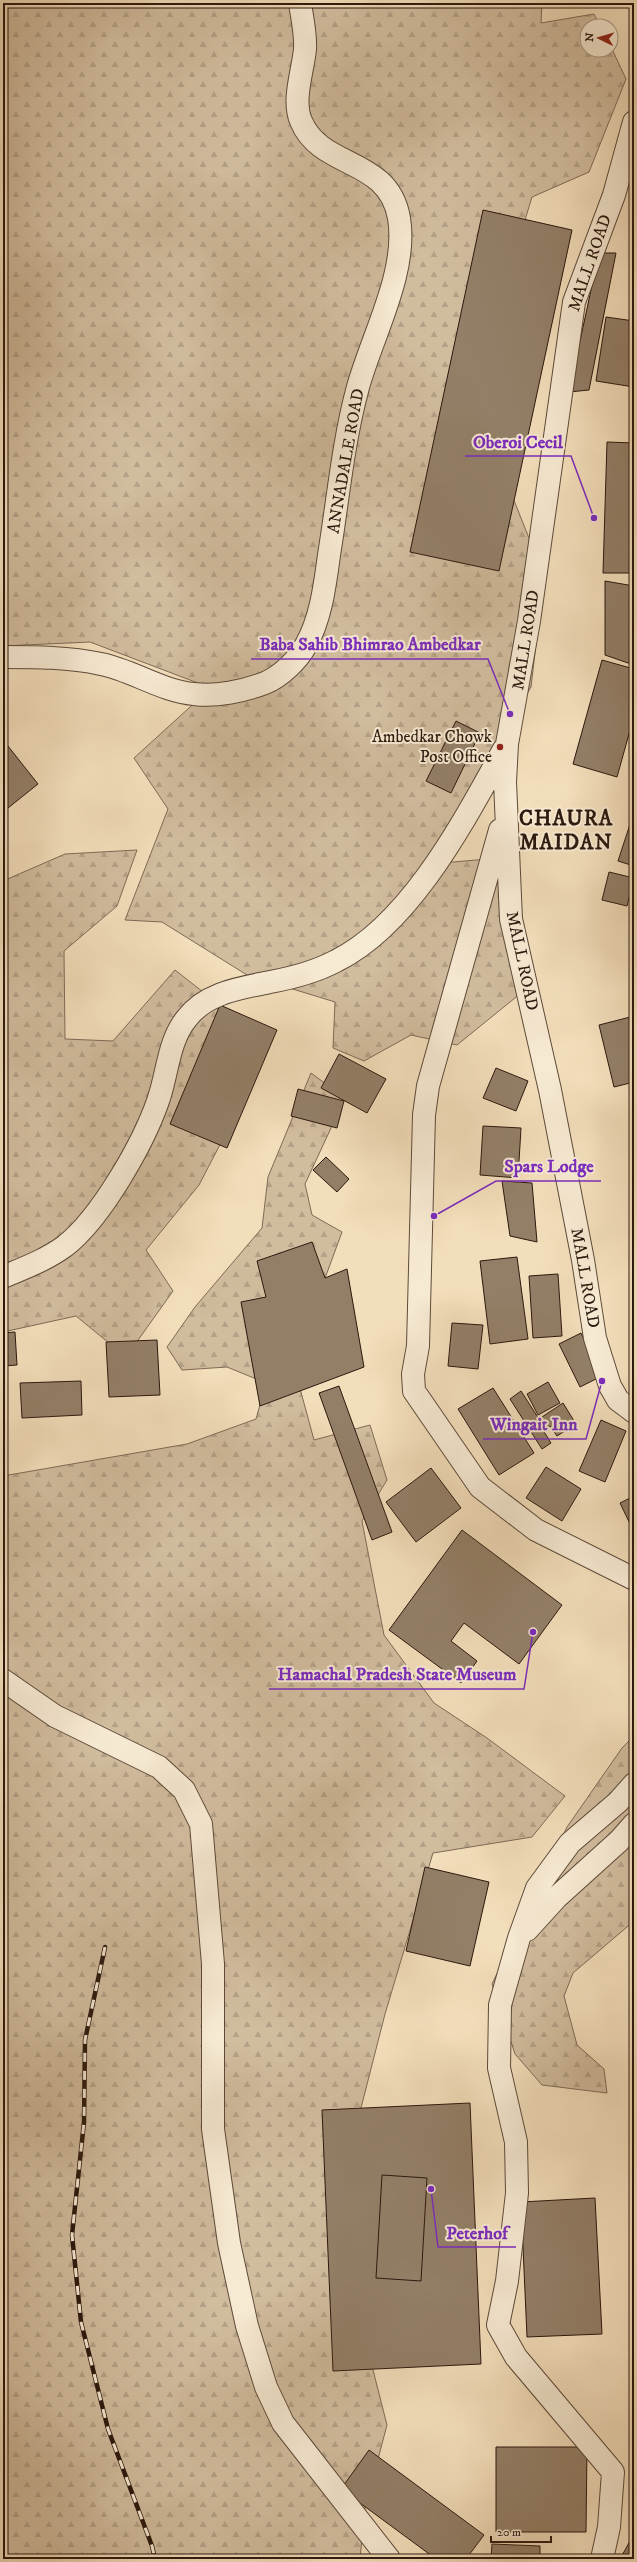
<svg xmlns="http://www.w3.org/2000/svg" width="637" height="2562" font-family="'IM FELL DW Pica',serif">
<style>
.forest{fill:url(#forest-firs);stroke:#7e6a56}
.building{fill:#937f68;stroke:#2b180e}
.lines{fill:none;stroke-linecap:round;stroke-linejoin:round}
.minor-casing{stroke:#5d4a39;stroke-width:24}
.minor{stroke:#f7ead3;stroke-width:22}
.rail-casing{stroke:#2b180e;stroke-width:4.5}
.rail{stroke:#f7ead3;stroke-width:3;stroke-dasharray:9;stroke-linecap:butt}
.poi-dot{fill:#8f2418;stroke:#f7ead3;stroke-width:1.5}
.labels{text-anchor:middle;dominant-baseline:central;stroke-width:4;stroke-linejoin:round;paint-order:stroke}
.street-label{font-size:17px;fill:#2b180e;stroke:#f7ead3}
.poi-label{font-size:17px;fill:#2b180e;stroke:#f7ead3;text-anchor:end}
.district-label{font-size:21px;font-weight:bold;letter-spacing:1px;fill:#2b180e;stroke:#f7ead3}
.leader{fill:none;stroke:#7b2cbf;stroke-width:1.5}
.callout-dot{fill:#7b2cbf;stroke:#f7ead3;stroke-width:1.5}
.callout-label{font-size:18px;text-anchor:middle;font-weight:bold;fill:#7b2cbf;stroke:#f7ead3;stroke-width:4;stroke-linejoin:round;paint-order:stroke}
</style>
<defs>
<pattern id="forest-firs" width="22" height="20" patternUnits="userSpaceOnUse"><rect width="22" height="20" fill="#d1bc9e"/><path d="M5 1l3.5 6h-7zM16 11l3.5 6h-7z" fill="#b4a187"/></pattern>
</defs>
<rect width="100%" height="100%" fill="#f3debb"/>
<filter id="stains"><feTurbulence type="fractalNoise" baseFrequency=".005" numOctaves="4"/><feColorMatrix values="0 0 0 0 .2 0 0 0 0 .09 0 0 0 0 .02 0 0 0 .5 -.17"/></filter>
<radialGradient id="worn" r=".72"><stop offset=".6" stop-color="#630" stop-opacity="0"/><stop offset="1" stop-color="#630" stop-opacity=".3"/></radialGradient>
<path class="forest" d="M 3,3 L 542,3 L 541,23 L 594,14 L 600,26 L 587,26 L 587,50 L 611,50 L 611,47 L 626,79 L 589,172 L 532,197 L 489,338 L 502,470 L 544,576 L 531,687 L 429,864 L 488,859 L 515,900 L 531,985 L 457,1045 L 411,1035 L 364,1061 L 333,1048 L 335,1002 L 247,975 L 162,922 L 125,920 L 168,809 L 134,758 L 211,688 L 90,642 L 3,646 Z
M 137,850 L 117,906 L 64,951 L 65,1039 L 113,1041 L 175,970 L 244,1024 L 238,1110 L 199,1185 L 146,1250 L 173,1291 L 126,1357 L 76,1316 L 3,1332 L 3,881 L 65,854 Z
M 311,1073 L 345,1098 L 305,1184 L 312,1215 L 342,1232 L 324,1281 L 289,1348 L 314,1440 L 370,1425 L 387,1480 L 362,1521 L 384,1635 L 434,1703 L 487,1738 L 565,1796 L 532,1837 L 433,1853 L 385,2014 L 351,2147 L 372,2366 L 387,2425 L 365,2508 L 360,2559 L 3,2559 L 3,1476 L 187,1444 L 256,1419 L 266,1383 L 227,1367 L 182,1370 L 167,1347 L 195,1307 L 262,1228 L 268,1177 Z
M 634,1736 L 634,1921 L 573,1973 L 564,1996 L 577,2045 L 604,2069 L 607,2093 L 542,2085 L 515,2054 L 492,1984 L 567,1827 L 622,1748 Z"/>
<path class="building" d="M 483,210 L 572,230 L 499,571 L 410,552 Z
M 599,253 L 616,253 L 589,390 L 569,392 Z
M 606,317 L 634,321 L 634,387 L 596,381 Z
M 607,442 L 634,443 L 634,573 L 603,573 Z
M 605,581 L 634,586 L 634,662 L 628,663 L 605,655 Z
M 602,660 L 634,669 L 634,716 L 617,777 L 573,764 Z
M 456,721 L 480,733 L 451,793 L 426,781 Z
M 4,741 L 38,784 L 3,812 L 3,742 Z
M 634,812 L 634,866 L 618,861 Z
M 609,872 L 634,878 L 627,906 L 602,900 Z
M 220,1005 L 277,1030 L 227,1148 L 170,1124 Z
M 634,1016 L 634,1082 L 614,1087 L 599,1025 Z
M 339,1054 L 386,1079 L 367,1113 L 321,1088 Z
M 496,1068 L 528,1081 L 516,1111 L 483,1098 Z
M 298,1089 L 344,1101 L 337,1128 L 291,1116 Z
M 483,1126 L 521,1128 L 518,1178 L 480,1175 Z
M 326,1157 L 349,1179 L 337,1192 L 313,1170 Z
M 502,1181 L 532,1183 L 537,1242 L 510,1236 Z
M 312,1242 L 325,1278 L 347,1269 L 364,1367 L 260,1406 L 241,1302 L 266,1297 L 257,1261 Z
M 517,1257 L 528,1339 L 490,1344 L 480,1261 Z
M 558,1274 L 562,1336 L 533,1338 L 529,1276 Z
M 452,1323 L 483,1325 L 478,1369 L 448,1366 Z
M 15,1332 L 17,1365 L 3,1366 L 3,1333 Z
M 581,1333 L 602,1376 L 580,1387 L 559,1344 Z
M 157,1340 L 160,1395 L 109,1397 L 106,1342 Z
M 81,1381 L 82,1415 L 22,1418 L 20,1383 Z
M 548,1382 L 560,1403 L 538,1415 L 527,1394 Z
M 339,1386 L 392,1532 L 372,1540 L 319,1393 Z
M 493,1388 L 534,1453 L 499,1475 L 458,1409 Z
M 521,1391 L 539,1419 L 563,1403 L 576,1424 L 557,1436 L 550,1426 L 543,1430 L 551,1443 L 542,1449 L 510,1399 Z
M 601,1420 L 626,1431 L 605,1482 L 579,1471 Z
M 546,1467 L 581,1489 L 562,1521 L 526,1498 Z
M 431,1468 L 461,1508 L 416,1542 L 386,1502 Z
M 634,1496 L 634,1532 L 620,1503 Z
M 462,1530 L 562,1605 L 519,1664 L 464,1623 L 451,1641 L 477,1661 L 461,1683 L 389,1630 Z
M 425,1867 L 489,1882 L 470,1966 L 406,1951 Z
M 470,2103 L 481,2364 L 333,2371 L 322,2110 Z
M 382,2175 L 427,2178 L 421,2281 L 376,2278 Z
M 595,2198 L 602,2334 L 527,2337 L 521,2202 Z
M 496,2447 L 587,2447 L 586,2532 L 496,2532 Z
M 369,2450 L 484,2535 L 466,2559 L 436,2559 L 341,2489 Z
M 634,2534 L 634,2559 L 620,2559 Z
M 492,2544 L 540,2546 L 540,2559 L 491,2559 Z"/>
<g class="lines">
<defs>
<path id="minor" d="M 634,122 L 614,195 L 574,302 L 529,621 L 507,744 L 505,782 L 511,919 L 550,1090 L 583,1260 L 595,1338 L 610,1386 L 618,1400 L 634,1412
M 3,657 C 35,657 69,657 101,664 C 132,670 161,691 194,694 C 216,697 244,691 265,683 C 280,677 298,660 306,645 C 321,618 325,585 329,555 C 338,500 343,442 358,387 C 372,336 408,272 399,218 C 388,156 321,170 301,121 C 292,100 303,71 305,49 C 306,34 302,18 300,3
M 500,830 L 428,1086 L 424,1115 L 418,1346 L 413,1374 L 414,1391 L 480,1487 L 536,1530 L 634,1579
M 3,1277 C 24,1268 46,1260 65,1246 C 101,1218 143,1144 158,1101 C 168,1073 168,1041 187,1018 C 207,992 242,988 270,982 C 292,978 317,971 336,961 C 411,924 465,819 504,749
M 3,1680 L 55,1716 L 159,1767 L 184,1790 L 201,1824 L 213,1964 L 213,2129 L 229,2243 L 247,2326 L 266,2387 L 283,2423 L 389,2559
M 527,1930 L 557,1897 L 619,1841 L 634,1824
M 602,2559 L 609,2527 L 613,2472 L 516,2357 L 498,2325 L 507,2281 L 517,2193 L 516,2142 L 499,2068 L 500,2005 L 519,1938 L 537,1888 L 570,1843 L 618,1802 L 634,1784"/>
</defs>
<use href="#minor" class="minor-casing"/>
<use href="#minor" class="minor"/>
<defs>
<path id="rail" d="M 105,1947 L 85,2040 L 84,2122 L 72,2235 L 81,2322 L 108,2429 L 152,2546 L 155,2559"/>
</defs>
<use href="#rail" class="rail-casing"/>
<use href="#rail" class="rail"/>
</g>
<circle class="poi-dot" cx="500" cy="747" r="4"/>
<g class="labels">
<g class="street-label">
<text transform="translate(590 263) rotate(-71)">MALL ROAD</text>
<text transform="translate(346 461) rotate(-80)">ANNADALE ROAD</text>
<text transform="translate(526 640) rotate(-81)">MALL ROAD</text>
<text transform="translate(522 961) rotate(78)">MALL ROAD</text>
<text transform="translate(585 1278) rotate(80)">MALL ROAD</text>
</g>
<g class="poi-label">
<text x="492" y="737">Ambedkar Chowk<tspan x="492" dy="20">Post Office</tspan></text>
</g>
<g class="district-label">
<text x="566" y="819">CHAURA<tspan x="566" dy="24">MAIDAN</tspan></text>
</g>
</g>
<path class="leader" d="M594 518L571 456H465M510 714L488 659H251M434 1216L496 1181H601M602 1381L586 1439H483M533 1632L524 1689H269M431 2189L438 2247H516"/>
<g class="callout-dot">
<circle cx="594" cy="518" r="4"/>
<circle cx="510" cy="714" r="4"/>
<circle cx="434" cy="1216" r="4"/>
<circle cx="602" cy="1381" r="4"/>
<circle cx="533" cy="1632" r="4"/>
<circle cx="431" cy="2189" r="4"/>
</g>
<g class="callout-label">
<text x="518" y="448">Oberoi Cecil</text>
<text x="370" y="650">Baba Sahib Bhimrao Ambedkar</text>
<text x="549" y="1172">Spars Lodge</text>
<text x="534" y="1430">Wingait Inn</text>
<text x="397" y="1680">Hamachal Pradesh State Museum</text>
<text x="477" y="2239">Peterhof</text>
</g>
<rect width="637" height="2562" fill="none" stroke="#f3debb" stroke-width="16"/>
<rect x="4" y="4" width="629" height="2554" fill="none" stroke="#2b180e" stroke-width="2"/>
<rect x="8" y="8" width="621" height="2546" fill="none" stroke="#2b180e"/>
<g transform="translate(599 38) rotate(275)"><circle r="19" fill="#f7ead3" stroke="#a59684"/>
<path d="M0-3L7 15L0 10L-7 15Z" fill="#8f2418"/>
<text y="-6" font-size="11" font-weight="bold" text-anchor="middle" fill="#2b180e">N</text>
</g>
<path d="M491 2536v6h60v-6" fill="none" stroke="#2b180e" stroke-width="2"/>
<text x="497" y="2536" font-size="12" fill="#2b180e" stroke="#f7ead3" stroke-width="3" paint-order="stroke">20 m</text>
<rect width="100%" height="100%" filter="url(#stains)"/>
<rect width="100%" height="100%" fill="url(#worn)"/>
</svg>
